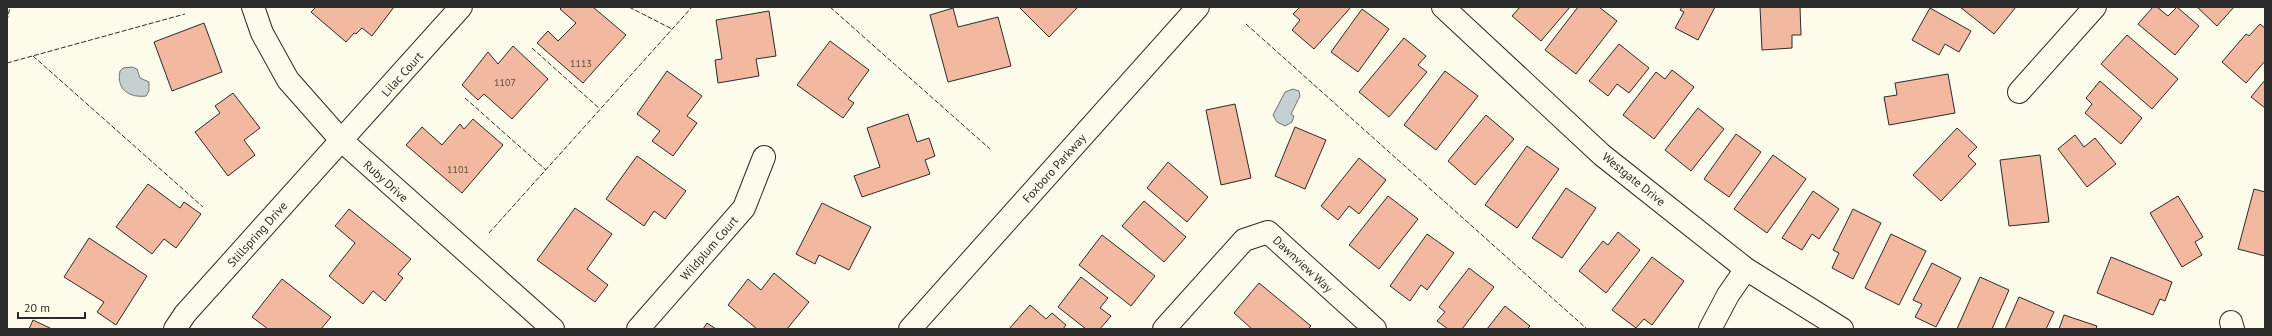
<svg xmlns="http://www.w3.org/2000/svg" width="2272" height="336" font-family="'PT Sans',sans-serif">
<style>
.water{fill:#c7d0d0;stroke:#74746e}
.building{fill:#f2b8a0;stroke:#2b2b2b}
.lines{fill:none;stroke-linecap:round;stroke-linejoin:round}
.minor-casing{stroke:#2b2b2b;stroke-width:24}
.major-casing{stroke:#2b2b2b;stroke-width:24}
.minor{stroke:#fdfbea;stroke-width:22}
.major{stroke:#fdfbea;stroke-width:22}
.fence{stroke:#2b2b2b;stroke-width:1;stroke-dasharray:5 2;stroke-linecap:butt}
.labels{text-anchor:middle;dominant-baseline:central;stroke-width:3;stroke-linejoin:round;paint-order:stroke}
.number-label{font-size:10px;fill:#5d4e48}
.street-label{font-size:12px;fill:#2b2b2b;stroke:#fdfbea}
</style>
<rect width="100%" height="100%" fill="#fdfbea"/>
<path class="water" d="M 132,67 L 137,69 L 140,78 L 149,82 L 149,91 L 146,96 C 130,98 116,90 120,71 L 123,68 Z
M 1293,89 L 1299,91 L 1300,96 L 1291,114 L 1294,116 L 1292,122 L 1285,126 L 1277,122 L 1273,115 L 1285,92 Z"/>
<path class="building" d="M 316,7 L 394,7 L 372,36 L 362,28 L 356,34 L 354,33 L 346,42 L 311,12 Z
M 562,7 L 593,7 L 626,35 L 583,83 L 537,43 L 548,31 L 558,41 L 576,23 L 560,9 Z
M 1019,7 L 1078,7 L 1049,37 Z
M 1300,7 L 1351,7 L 1314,49 L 1292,30 L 1300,20 L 1293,14 Z
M 1520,7 L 1570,7 L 1541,41 L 1512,16 Z
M 1578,7 L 1599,7 L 1617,21 L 1576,74 L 1545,50 Z
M 1682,7 L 1715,7 L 1698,40 L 1675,28 L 1684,12 L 1680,10 Z
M 1760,7 L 1800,7 L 1801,35 L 1792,35 L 1792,48 L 1762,50 Z
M 1960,7 L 2016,7 L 1994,34 Z
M 2153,7 L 2157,7 L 2168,16 L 2177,7 L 2199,26 L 2175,55 L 2138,24 Z
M 2197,7 L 2234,7 L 2217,26 Z
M 953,8 L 958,27 L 998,17 L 1011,66 L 948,82 L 930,15 Z
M 1930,8 L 1971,31 L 1959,52 L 1945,44 L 1939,55 L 1912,40 Z
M 1362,9 L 1389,29 L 1358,72 L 1331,52 Z
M 769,11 L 776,56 L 756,59 L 759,76 L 718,83 L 715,60 L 722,59 L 716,20 Z
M 204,23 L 222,72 L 172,91 L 154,42 Z
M 2260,24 L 2265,28 L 2265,61 L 2246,83 L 2222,62 L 2246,34 L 2249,36 Z
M 2127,35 L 2178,79 L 2152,109 L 2101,64 Z
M 1404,38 L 1426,56 L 1418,65 L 1427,72 L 1389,117 L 1359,92 Z
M 830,41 L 869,70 L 848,99 L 854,103 L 843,118 L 797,85 Z
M 1619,44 L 1649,68 L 1629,93 L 1617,84 L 1608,96 L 1589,81 Z
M 513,46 L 548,79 L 512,119 L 484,94 L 478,100 L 462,85 L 488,52 L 498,64 Z
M 1672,70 L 1694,87 L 1654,139 L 1623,115 L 1656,72 L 1665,79 Z
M 667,71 L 702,96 L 687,116 L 697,123 L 673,156 L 652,141 L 660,131 L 637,114 Z
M 1445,71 L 1478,96 L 1436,150 L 1404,125 Z
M 1948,74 L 1955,113 L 1889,125 L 1884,97 L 1897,95 L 1895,83 Z
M 2265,80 L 2265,108 L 2251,97 Z
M 2100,81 L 2142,118 L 2121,144 L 2085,113 L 2092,104 L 2086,98 Z
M 233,93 L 260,128 L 244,140 L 255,155 L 228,176 L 195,132 L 220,113 L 215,106 Z
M 1235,104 L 1251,178 L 1221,185 L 1206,110 Z
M 1698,108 L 1724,129 L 1691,171 L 1665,150 Z
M 908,114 L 917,142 L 929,138 L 935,156 L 925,160 L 930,174 L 862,197 L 854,176 L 880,167 L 867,128 Z
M 1486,115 L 1514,139 L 1475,185 L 1448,161 Z
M 473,119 L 503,145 L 462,193 L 406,145 L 422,127 L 442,145 L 460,124 L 464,129 Z
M 1295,127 L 1326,140 L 1305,189 L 1275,176 Z
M 1957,128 L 1977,147 L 1968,156 L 1976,164 L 1941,201 L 1913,175 Z
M 1736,134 L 1761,152 L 1729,197 L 1704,179 Z
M 2075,135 L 2084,147 L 2095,138 L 2116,164 L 2087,187 L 2058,149 Z
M 1527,146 L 1559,169 L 1517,228 L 1485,205 Z
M 1773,155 L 1806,179 L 1767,233 L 1734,209 Z
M 2040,155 L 2049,222 L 2009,226 L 2000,160 Z
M 637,156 L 686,191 L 665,219 L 654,211 L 644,226 L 606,199 Z
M 1359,158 L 1386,180 L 1359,214 L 1349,206 L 1338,220 L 1321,206 Z
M 1168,162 L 1208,197 L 1187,222 L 1147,188 Z
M 148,184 L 180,208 L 184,202 L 201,214 L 176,248 L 164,239 L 152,254 L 116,227 Z
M 1566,188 L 1596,208 L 1562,258 L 1532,238 Z
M 2254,189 L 2265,192 L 2265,256 L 2238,249 Z
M 1813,191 L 1839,209 L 1819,239 L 1812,234 L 1802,250 L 1782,238 Z
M 1388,196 L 1418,219 L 1379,269 L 1349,245 Z
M 2178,196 L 2203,237 L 2195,242 L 2202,255 L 2182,267 L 2150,213 Z
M 1144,201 L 1186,237 L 1164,262 L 1122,226 Z
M 822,203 L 871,227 L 849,270 L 819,255 L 815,264 L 796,254 Z
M 575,208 L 612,234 L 587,269 L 608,285 L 595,302 L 537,260 Z
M 349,209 L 411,259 L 398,274 L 403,278 L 385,301 L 373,291 L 363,304 L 329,276 L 355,243 L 335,226 Z
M 1853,209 L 1881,223 L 1853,279 L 1832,268 L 1839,253 L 1833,250 Z
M 1618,232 L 1640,250 L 1606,293 L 1579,271 L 1603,241 L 1608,245 Z
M 1427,234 L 1454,253 L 1427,290 L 1421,285 L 1410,301 L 1390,286 Z
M 1891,234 L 1926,251 L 1899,305 L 1865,288 Z
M 1102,235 L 1155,276 L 1131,306 L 1079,265 Z
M 89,238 L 147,276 L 116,325 L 97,312 L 104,302 L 64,277 Z
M 1652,257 L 1684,281 L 1652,325 L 1644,319 L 1636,328 L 1612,310 Z
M 2111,257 L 2172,282 L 2165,301 L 2160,299 L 2153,315 L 2097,293 Z
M 1932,263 L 1961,278 L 1936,327 L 1915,317 L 1922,304 L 1913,300 Z
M 1469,268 L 1494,287 L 1462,329 L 1448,329 L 1437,321 L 1445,312 L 1439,307 Z
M 774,273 L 809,302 L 787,329 L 757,329 L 728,305 L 748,279 L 761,290 Z
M 1081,277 L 1108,298 L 1100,308 L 1111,316 L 1100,329 L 1086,329 L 1058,307 Z
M 1980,277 L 2009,290 L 1992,329 L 1957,329 Z
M 282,279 L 331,317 L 321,329 L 268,329 L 252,317 Z
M 1259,283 L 1311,326 L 1308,329 L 1252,329 L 1234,313 Z
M 2019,297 L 2054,312 L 2046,329 L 2005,329 Z
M 1030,305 L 1046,319 L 1052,313 L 1066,325 L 1063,329 L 1009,329 Z
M 1505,306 L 1530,326 L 1527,329 L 1487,329 Z
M 2064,315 L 2097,326 L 2096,329 L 2059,329 Z
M 33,320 L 52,329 L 29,329 Z
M 707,323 L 716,329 L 703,329 Z"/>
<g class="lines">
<defs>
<path id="minor" d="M 253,7 L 262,33 L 288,80 L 341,140 L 553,329
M 1443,7 L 1602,155 L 1746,269 L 1842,329
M 2019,92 L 2095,7
M 2231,322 L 2233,329
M 175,329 L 185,314 L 461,7
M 638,329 L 744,208 L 764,157
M 1164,329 L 1244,240 L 1268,232 L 1375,329
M 1710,329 L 1728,295 L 1746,269"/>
<path id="major" d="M 910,329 L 1198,7"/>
</defs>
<use href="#minor" class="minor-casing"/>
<use href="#major" class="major-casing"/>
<use href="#minor" class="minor"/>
<use href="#major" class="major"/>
<path class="fence" d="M 629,7 L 672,29
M 830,7 L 990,149
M 7,21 L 10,7
M 1246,24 L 1587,329
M 532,48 L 600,109
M 33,56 L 203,207
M 7,63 L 185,14
M 465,98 L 546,170
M 489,233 L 692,7"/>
</g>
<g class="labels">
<g class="number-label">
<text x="581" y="63">1113</text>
<text x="505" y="82">1107</text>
<text x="458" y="169">1101</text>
</g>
<g class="street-label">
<text transform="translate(402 74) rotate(-48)">Lilac Court</text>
<text transform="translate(1054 168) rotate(-48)">Foxboro Parkway</text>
<text transform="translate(1634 179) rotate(39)">Westgate Drive</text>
<text transform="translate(386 181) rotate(42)">Ruby Drive</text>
<text transform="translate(257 234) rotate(-48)">Stillspring Drive</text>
<text transform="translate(709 248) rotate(-49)">Wildplum Court</text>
<text transform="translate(1303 264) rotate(43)">Dawnview Way</text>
</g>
</g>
<rect width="2272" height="336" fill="none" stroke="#2b2b2b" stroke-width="16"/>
<path d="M18 312v6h67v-6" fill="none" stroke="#2b2b2b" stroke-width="2"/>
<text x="24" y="312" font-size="12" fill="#2b2b2b" stroke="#fdfbea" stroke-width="3" paint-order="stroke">20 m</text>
</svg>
